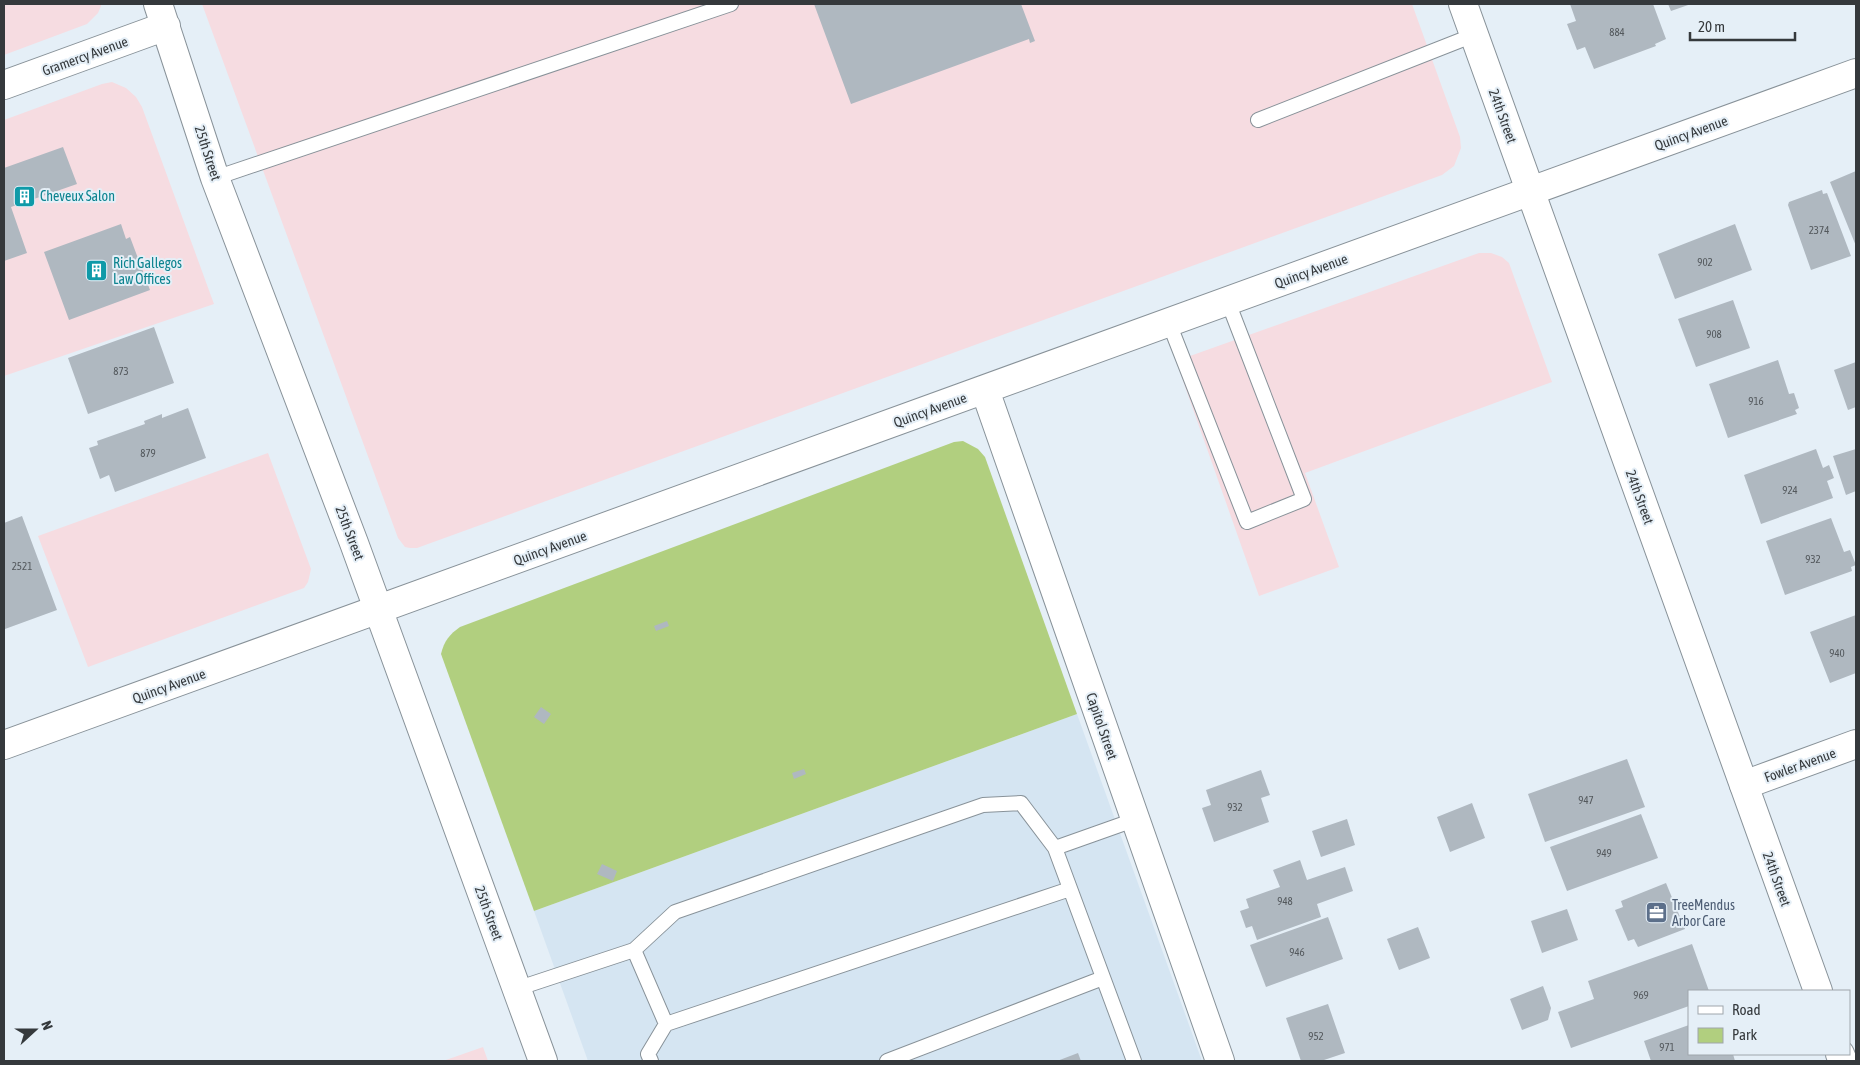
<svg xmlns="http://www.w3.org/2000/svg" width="1860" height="1065" font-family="'Asap Condensed',sans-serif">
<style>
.commercial{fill:#f6dce1}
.built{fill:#d5e5f2}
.green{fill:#b1cf7f}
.building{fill:#afb8c0}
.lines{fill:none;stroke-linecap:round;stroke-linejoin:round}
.service-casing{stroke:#889299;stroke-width:16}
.minor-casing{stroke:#889299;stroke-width:30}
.tertiary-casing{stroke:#889299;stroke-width:30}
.service{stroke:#fff;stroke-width:14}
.minor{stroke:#fff;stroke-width:28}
.tertiary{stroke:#fff;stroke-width:28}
.labels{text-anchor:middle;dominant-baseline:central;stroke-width:4;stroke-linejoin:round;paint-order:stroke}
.number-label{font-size:11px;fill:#54595d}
.street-label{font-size:14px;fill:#35393c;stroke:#e5eff7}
.culture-label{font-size:14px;fill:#0d838f;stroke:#e5eff7;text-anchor:start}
.service-label{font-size:14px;fill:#4e5e75;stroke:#e5eff7;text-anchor:start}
</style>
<rect width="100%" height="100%" fill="#e5eff7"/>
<path class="commercial" d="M 4,4 L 101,4 L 101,6 L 98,13 L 87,24 L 4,55 Z
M 202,4 L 1412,4 L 1460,137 L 1461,148 L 1454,166 L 1442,175 L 417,548 L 410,548 L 405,547 L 398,538 Z
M 112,82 L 126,88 L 136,97 L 142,107 L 214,304 L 4,376 L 4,120 L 102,84 Z
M 1479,253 L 1491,253 L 1502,257 L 1509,263 L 1552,382 L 1305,473 L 1339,567 L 1259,596 L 1176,361 Z
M 268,453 L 311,569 L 308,582 L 304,588 L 88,667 L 38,536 Z
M 483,1047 L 488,1061 L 443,1061 Z"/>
<path class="built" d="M 1077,714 L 1202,1061 L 588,1061 L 534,911 Z"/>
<path class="green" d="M 963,441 L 978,449 L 985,457 L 1077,714 L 534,911 L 441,654 C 444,641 450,634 460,627 L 954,442 Z"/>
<path class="building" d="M 814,4 L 1021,4 L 1035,41 L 1030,43 L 1029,39 L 851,104 Z
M 1570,4 L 1653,4 L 1666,39 L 1655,44 L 1656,46 L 1594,69 L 1585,47 L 1577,50 L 1567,24 L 1576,21 Z
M 1668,4 L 1691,4 L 1671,11 Z
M 63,147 L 77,184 L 11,207 L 27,253 L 4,261 L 4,168 Z
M 1856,171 L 1856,246 L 1830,182 Z
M 1822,190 L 1823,194 L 1827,193 L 1851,256 L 1811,270 L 1788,205 L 1789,202 Z
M 121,224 L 126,239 L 130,237 L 150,290 L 69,320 L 44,252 Z
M 1735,224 L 1752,270 L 1675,299 L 1658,254 Z
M 1733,300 L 1750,348 L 1696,367 L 1678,319 Z
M 154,327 L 174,383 L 88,414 L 68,358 Z
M 1778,360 L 1789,394 L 1794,393 L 1799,408 L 1795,410 L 1797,414 L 1728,438 L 1709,384 Z
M 1856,362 L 1856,407 L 1848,410 L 1834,370 Z
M 188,408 L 206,458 L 115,492 L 109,475 L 100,479 L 89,448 L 98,445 L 97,441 L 145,424 L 144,421 L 162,414 L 162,418 Z
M 1816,449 L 1823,468 L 1829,465 L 1834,478 L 1827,481 L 1833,498 L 1761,524 L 1744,475 Z
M 1856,449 L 1856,491 L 1846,495 L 1833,456 Z
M 22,516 L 57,610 L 5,629 L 4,523 Z
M 1831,518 L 1844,552 L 1850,550 L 1856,565 L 1851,567 L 1852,571 L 1785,595 L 1766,541 Z
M 1856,615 L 1856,673 L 1830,683 L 1810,632 Z
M 667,621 L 669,626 L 656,631 L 654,626 Z
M 541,707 L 551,714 L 544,724 L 534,717 Z
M 1627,759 L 1645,807 L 1545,842 L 1528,794 Z
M 804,769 L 806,774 L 794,779 L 792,773 Z
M 1261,770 L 1270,795 L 1261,798 L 1269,822 L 1214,842 L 1202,808 L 1211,805 L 1206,790 Z
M 1472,803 L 1485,838 L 1450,852 L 1437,817 Z
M 1641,814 L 1658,858 L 1567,891 L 1550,847 Z
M 1347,819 L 1355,845 L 1321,857 L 1312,831 Z
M 1300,860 L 1307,880 L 1345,867 L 1353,891 L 1317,904 L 1321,917 L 1257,940 L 1252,926 L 1246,928 L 1240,911 L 1249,908 L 1246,899 L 1280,887 L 1273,870 Z
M 602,864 L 617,871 L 613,881 L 597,874 Z
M 1666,883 L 1685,929 L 1638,947 L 1634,939 L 1628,941 L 1615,910 L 1623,907 L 1621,901 Z
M 1567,909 L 1578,940 L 1542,953 L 1531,921 Z
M 1328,917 L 1343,959 L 1266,987 L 1250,945 Z
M 1418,927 L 1430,958 L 1399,970 L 1387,939 Z
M 1692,944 L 1709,991 L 1689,991 L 1689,1006 L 1571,1048 L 1558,1012 L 1594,999 L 1588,981 Z
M 1543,986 L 1551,1008 L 1548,1020 L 1522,1030 L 1510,999 Z
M 1328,1004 L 1345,1053 L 1321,1061 L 1301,1061 L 1286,1018 Z
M 1689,1025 L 1689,1054 L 1733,1054 L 1735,1061 L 1651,1061 L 1644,1041 Z
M 1078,1053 L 1081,1061 L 1057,1061 Z"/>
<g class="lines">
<defs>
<path id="service" d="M 1258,120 L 1474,35
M 215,178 L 731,4
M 1169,323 L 1247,522 L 1304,499 L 1228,302
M 1055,848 L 1134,1061
M 634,950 L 666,1024 L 648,1054 L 651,1061
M 516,989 L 634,950 L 675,912 L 983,805 L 1021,803 L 1055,848 L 1134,820
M 666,1024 L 1070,889
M 887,1061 L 1103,978"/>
<path id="minor" d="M 158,4 L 215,178 L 354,543 L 543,1061
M 4,85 L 166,26
M 985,390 L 1220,1061
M 4,745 L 1856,73
M 1744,785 L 1856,744"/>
<path id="tertiary" d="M 1463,4 L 1818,991
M 1840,1054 L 1843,1061"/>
</defs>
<use href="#service" class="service-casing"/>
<use href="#minor" class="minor-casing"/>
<use href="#tertiary" class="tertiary-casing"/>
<use href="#service" class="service"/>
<use href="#minor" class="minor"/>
<use href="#tertiary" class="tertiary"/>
</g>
<defs>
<symbol id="building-square" viewBox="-11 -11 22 22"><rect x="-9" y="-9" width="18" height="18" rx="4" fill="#0f9aa8" stroke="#e5eff7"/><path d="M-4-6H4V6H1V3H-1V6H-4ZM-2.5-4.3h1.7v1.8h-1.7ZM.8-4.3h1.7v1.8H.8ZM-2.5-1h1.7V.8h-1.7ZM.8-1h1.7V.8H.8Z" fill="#fff"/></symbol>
<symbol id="office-square" viewBox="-11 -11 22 22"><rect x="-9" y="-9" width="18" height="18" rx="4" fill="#5c6f8a" stroke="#e5eff7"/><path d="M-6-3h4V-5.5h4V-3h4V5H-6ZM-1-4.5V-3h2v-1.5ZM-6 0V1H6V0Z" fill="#fff"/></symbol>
</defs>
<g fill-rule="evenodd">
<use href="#building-square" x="12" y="184" width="25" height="25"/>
<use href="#building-square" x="84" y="258" width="25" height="25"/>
<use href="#office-square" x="1644" y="900" width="25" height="25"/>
</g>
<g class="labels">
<g class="number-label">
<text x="1617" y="32">884</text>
<text x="1819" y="230">2374</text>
<text x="1705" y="262">902</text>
<text x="1714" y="334">908</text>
<text x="121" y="371">873</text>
<text x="1756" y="401">916</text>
<text x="148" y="453">879</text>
<text x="1790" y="490">924</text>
<text x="1813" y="559">932</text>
<text x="22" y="566">2521</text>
<text x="1837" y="653">940</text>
<text x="1586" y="800">947</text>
<text x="1235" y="807">932</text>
<text x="1604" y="853">949</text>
<text x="1285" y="901">948</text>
<text x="1297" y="952">946</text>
<text x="1641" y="995">969</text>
<text x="1316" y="1036">952</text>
<text x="1667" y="1047">971</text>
</g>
<g class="street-label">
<text transform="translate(85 56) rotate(-20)">Gramercy Avenue</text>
<text transform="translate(1503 116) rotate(70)">24th Street</text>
<text transform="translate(1691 133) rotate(-20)">Quincy Avenue</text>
<text transform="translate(208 153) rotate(72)">25th Street</text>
<text transform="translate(1311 271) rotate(-20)">Quincy Avenue</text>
<text transform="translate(930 410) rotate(-20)">Quincy Avenue</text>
<text transform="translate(1640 497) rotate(70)">24th Street</text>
<text transform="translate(350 533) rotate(69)">25th Street</text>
<text transform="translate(550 548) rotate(-20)">Quincy Avenue</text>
<text transform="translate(169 686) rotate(-20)">Quincy Avenue</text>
<text transform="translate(1102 726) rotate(71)">Capitol Street</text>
<text transform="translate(1800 765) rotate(-20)">Fowler Avenue</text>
<text transform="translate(1777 879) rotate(70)">24th Street</text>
<text transform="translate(489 913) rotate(70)">25th Street</text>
</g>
<g class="culture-label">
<text x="40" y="196">Cheveux Salon</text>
<text x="113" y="263">Rich Gallegos<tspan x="113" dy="16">Law Offices</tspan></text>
</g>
<g class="service-label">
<text x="1672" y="905">TreeMendus<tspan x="1672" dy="16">Arbor Care</tspan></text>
</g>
</g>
<rect width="1860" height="1065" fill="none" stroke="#35393c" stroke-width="10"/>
<rect x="1688" y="990" width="162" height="65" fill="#e5eff7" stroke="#9fa6ac"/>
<rect x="1698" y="1006" width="25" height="8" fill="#ffffff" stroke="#9fa6ac"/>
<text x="1732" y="1015" font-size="15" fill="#35393c">Road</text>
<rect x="1698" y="1028" width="25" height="15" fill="#b1cf7f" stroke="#9fa6ac"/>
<text x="1732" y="1040" font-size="15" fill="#35393c">Park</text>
<g transform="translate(35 1030) rotate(69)" stroke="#e5eff7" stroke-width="4" paint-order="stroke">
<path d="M0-4L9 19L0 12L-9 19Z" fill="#35393c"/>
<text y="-8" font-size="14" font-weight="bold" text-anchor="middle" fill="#35393c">N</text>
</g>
<path d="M1690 32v8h105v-8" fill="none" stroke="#35393c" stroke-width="2.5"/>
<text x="1698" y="32" font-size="15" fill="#35393c" stroke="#e5eff7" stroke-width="4" paint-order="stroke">20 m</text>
</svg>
